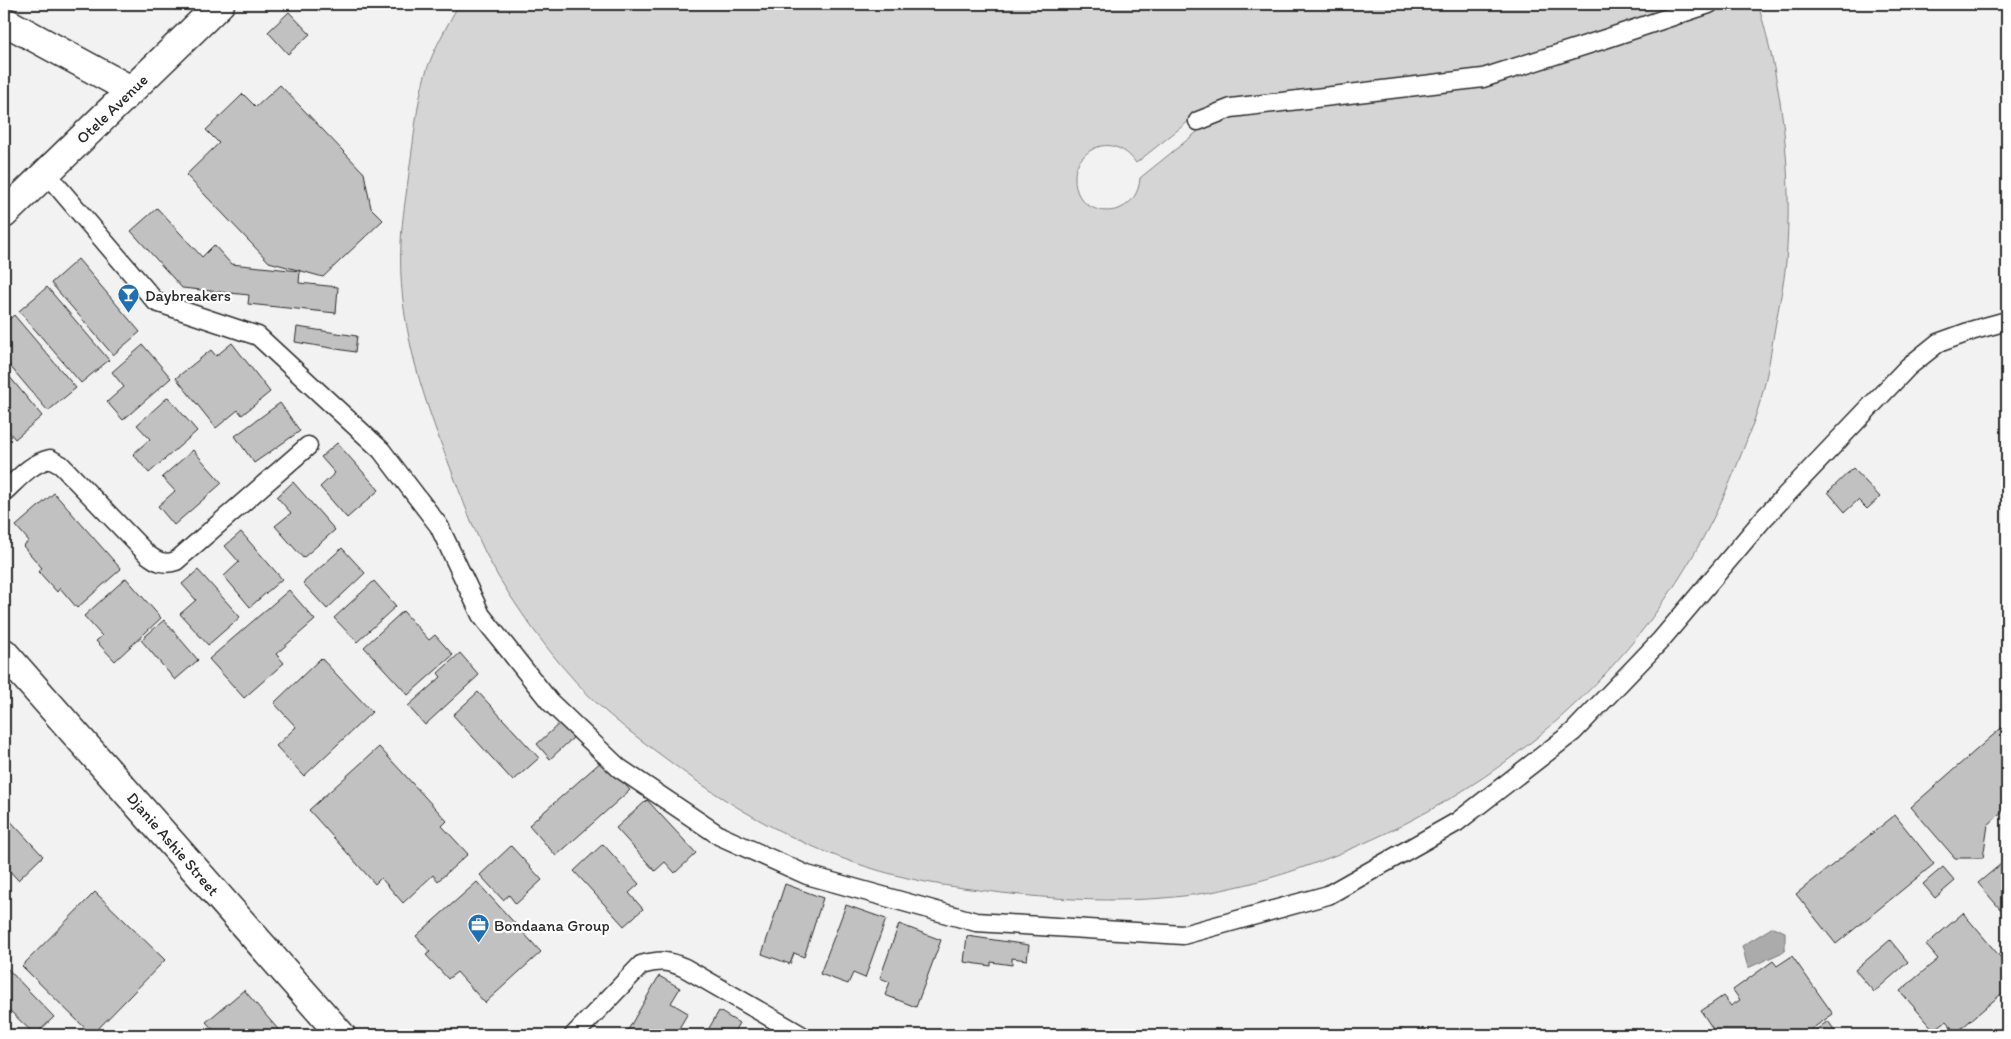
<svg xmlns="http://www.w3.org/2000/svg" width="2011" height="1039" font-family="Itim,sans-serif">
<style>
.green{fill:#d5d5d5;stroke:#808080}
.water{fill:#ababab;stroke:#787878}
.building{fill:#c1c1c1;stroke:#2b2b2b}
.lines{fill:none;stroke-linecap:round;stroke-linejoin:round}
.lane-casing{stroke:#2b2b2b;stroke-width:21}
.street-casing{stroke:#2b2b2b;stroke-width:31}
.lane{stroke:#fff;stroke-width:18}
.street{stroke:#fff;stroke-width:28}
.labels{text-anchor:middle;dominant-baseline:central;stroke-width:4.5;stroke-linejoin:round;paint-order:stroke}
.street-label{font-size:16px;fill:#2b2b2b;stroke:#fff}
.poi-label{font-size:16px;fill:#2b2b2b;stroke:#fff;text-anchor:start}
</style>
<rect width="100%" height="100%" fill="#f2f2f2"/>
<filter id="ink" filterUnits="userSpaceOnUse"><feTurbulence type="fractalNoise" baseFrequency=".02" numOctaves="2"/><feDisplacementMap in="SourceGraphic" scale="10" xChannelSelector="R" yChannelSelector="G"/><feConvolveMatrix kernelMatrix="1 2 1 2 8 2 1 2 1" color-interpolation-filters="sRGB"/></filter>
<g filter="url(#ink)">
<path class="green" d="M 459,4 L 1688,4 L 1482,70 L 1194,117 L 1136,163 C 1130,154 1123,149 1112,146 C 1102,144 1091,148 1084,156 C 1078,162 1075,168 1075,177 C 1073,220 1137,224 1140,178 L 1202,128 L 1236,116 L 1485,85 L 1733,4 L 1758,4 C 1783,88 1793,175 1786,262 C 1784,284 1779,305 1775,327 C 1772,344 1770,361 1766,378 C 1760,408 1748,437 1737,465 C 1671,632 1545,757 1384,834 C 1329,860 1271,881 1211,892 C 1142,904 1071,901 1002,893 C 972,889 941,886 912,879 C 830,861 756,823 688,775 C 660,754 631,734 605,711 C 564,674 528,625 499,578 C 477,541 463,500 447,459 C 420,390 397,317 401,243 C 402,217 407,191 410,165 C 414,139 416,112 422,87 C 428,58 445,30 459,4 Z"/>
<path class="water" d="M 1773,927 L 1785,932 L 1785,951 L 1748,968 L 1742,946 Z"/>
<path class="building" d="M 289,12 L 310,34 L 288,54 L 268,32 Z
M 280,85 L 364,173 L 371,208 L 383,220 L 323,277 L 269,262 L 186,175 L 219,143 L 206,130 L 243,94 L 256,107 Z
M 157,208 L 202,257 L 214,245 L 231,264 L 300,271 L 299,283 L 338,287 L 336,313 L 248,304 L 249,295 L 182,288 L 131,231 Z
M 78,259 L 140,332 L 113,355 L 51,283 Z
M 47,287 L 109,360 L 81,383 L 19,311 Z
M 14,315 L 76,388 L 48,411 L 4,359 L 4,324 Z
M 297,327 L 357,336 L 355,352 L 295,342 Z
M 232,343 L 270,392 L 242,415 L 238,410 L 216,428 L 176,378 L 211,350 L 216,356 Z
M 143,345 L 171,378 L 123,420 L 107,402 L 124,387 L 112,372 Z
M 4,370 L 42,416 L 15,439 L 4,426 Z
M 168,397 L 197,431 L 149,473 L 133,454 L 150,439 L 137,425 Z
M 280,403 L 300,431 L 254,463 L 235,436 Z
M 337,443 L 379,490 L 347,518 L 320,487 L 335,473 L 321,457 Z
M 193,450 L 222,483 L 174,525 L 158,506 L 175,491 L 162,477 Z
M 1853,468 L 1880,497 L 1867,509 L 1858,500 L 1845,512 L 1828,492 Z
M 293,482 L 335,530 L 303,558 L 275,526 L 291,513 L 277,497 Z
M 54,493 L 121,569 L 77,608 L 60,588 L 57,592 L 38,571 L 42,568 L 23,546 L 29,541 L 16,526 Z
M 241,532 L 282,579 L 250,607 L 224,576 L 239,562 L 225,546 Z
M 342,548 L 365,573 L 327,609 L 303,583 Z
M 198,570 L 240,617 L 208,645 L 180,614 L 196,600 L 182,584 Z
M 126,578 L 161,618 L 115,661 L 96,641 L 102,636 L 84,616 Z
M 374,581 L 396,606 L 357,642 L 334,618 Z
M 289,590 L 315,620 L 276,654 L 284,663 L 244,698 L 209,659 Z
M 403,611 L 429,640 L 435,635 L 453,655 L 408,695 L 364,647 Z
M 164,620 L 198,660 L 175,680 L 141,640 Z
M 460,653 L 479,675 L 425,725 L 408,706 L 441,677 L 438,673 Z
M 321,658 L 372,712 L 304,776 L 276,746 L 296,727 L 274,703 Z
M 478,692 L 539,758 L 513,781 L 453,715 Z
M 561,722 L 574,737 L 550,759 L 537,744 Z
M 2007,723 L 2007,808 L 1988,825 L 1983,858 L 1955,858 L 1911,807 Z
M 379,747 L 447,821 L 442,826 L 468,854 L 438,881 L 433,875 L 403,903 L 381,878 L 375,884 L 309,810 Z
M 603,760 L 630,790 L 556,856 L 529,825 Z
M 647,800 L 696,853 L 675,873 L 665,862 L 655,871 L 616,828 Z
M 4,814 L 43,856 L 18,880 L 4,865 Z
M 1895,815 L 1934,864 L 1836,944 L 1796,894 Z
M 603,844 L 639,884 L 629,893 L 643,909 L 624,926 L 574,871 Z
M 511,846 L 542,880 L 516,904 L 509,895 L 503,900 L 480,875 Z
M 2007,859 L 2007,917 L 1978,883 Z
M 1943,867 L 1955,881 L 1935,898 L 1923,884 Z
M 477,882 L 541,952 L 485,1003 L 457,972 L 448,979 L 426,955 L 430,952 L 416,936 Z
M 785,884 L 823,898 L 804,957 L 794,953 L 790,964 L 762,954 Z
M 95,892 L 165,960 L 92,1035 L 22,966 Z
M 846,905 L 886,919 L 865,978 L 853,973 L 848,984 L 820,974 Z
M 1963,913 L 2007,965 L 2007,989 L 1956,1033 L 1946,1021 L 1934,1030 L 1900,991 L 1938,959 L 1926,945 Z
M 899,924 L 941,940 L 916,1007 L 885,995 L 890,982 L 880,978 Z
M 967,936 L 1029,945 L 1027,960 L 1012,958 L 1012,965 L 991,962 L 991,966 L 964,962 Z
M 1890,940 L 1908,962 L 1874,992 L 1855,970 Z
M 1792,956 L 1833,1014 L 1803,1035 L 1717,1035 L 1701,1011 L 1723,996 L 1731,1006 L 1740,1000 L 1733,990 L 1773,961 L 1777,966 Z
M 4,965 L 54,1017 L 35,1035 L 4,1005 Z
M 659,976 L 680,988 L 671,1003 L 688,1013 L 675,1035 L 625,1035 Z
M 244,990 L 283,1035 L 218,1035 L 206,1022 Z
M 719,1011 L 739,1023 L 732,1035 L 705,1035 Z
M 1828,1021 L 1838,1035 L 1809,1035 Z"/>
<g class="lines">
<defs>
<path id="lane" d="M 1198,121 L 1231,108 L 1483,78 L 1608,38 L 1709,4
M 46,173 L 156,302 L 258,336 L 381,450 L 439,526 L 481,615 L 550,702 L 619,768 L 720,836 L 807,875 L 976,922 L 1183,935 L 1328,895 L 1457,822 L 1573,732 L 1660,641 L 1764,518 L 1908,367 L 1938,343 L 1974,330 L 2007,321
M 4,492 C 18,479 31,463 50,459 L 61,465 L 147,554 C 157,562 164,565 176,561 L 308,446
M 574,1035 L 641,965 C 660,960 667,960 685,968 L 801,1035"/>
<path id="street" d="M 4,21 L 131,90
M 4,214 L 220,4
M 4,653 L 341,1035"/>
</defs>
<use href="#lane" class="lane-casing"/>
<use href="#street" class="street-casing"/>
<use href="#lane" class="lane"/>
<use href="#street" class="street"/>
</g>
</g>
<defs>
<symbol id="bar-pin" viewBox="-11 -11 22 30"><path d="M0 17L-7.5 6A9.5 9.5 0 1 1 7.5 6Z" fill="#1f6fb2" stroke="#fff"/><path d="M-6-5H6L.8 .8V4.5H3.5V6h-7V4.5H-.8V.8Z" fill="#fff"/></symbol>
<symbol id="office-pin" viewBox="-11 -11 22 30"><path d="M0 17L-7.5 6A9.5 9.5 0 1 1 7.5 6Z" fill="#1f6fb2" stroke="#fff"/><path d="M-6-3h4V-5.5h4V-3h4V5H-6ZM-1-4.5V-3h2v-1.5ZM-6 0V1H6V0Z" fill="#fff"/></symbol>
</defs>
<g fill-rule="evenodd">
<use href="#bar-pin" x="116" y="282" width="25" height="34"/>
<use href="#office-pin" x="466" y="912" width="25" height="34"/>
</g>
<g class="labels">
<g class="street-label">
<text transform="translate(112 109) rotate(-44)">Otele Avenue</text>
<text transform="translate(173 844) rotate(49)">Djanie Ashie Street</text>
</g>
<g class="poi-label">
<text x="145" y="295">Daybreakers</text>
<text x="494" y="925">Bondaana Group</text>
</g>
</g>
<rect width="2011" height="1039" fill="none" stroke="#fff" stroke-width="20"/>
<rect x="10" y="10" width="1991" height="1019" fill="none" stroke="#2b2b2b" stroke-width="2" filter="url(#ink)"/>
</svg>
